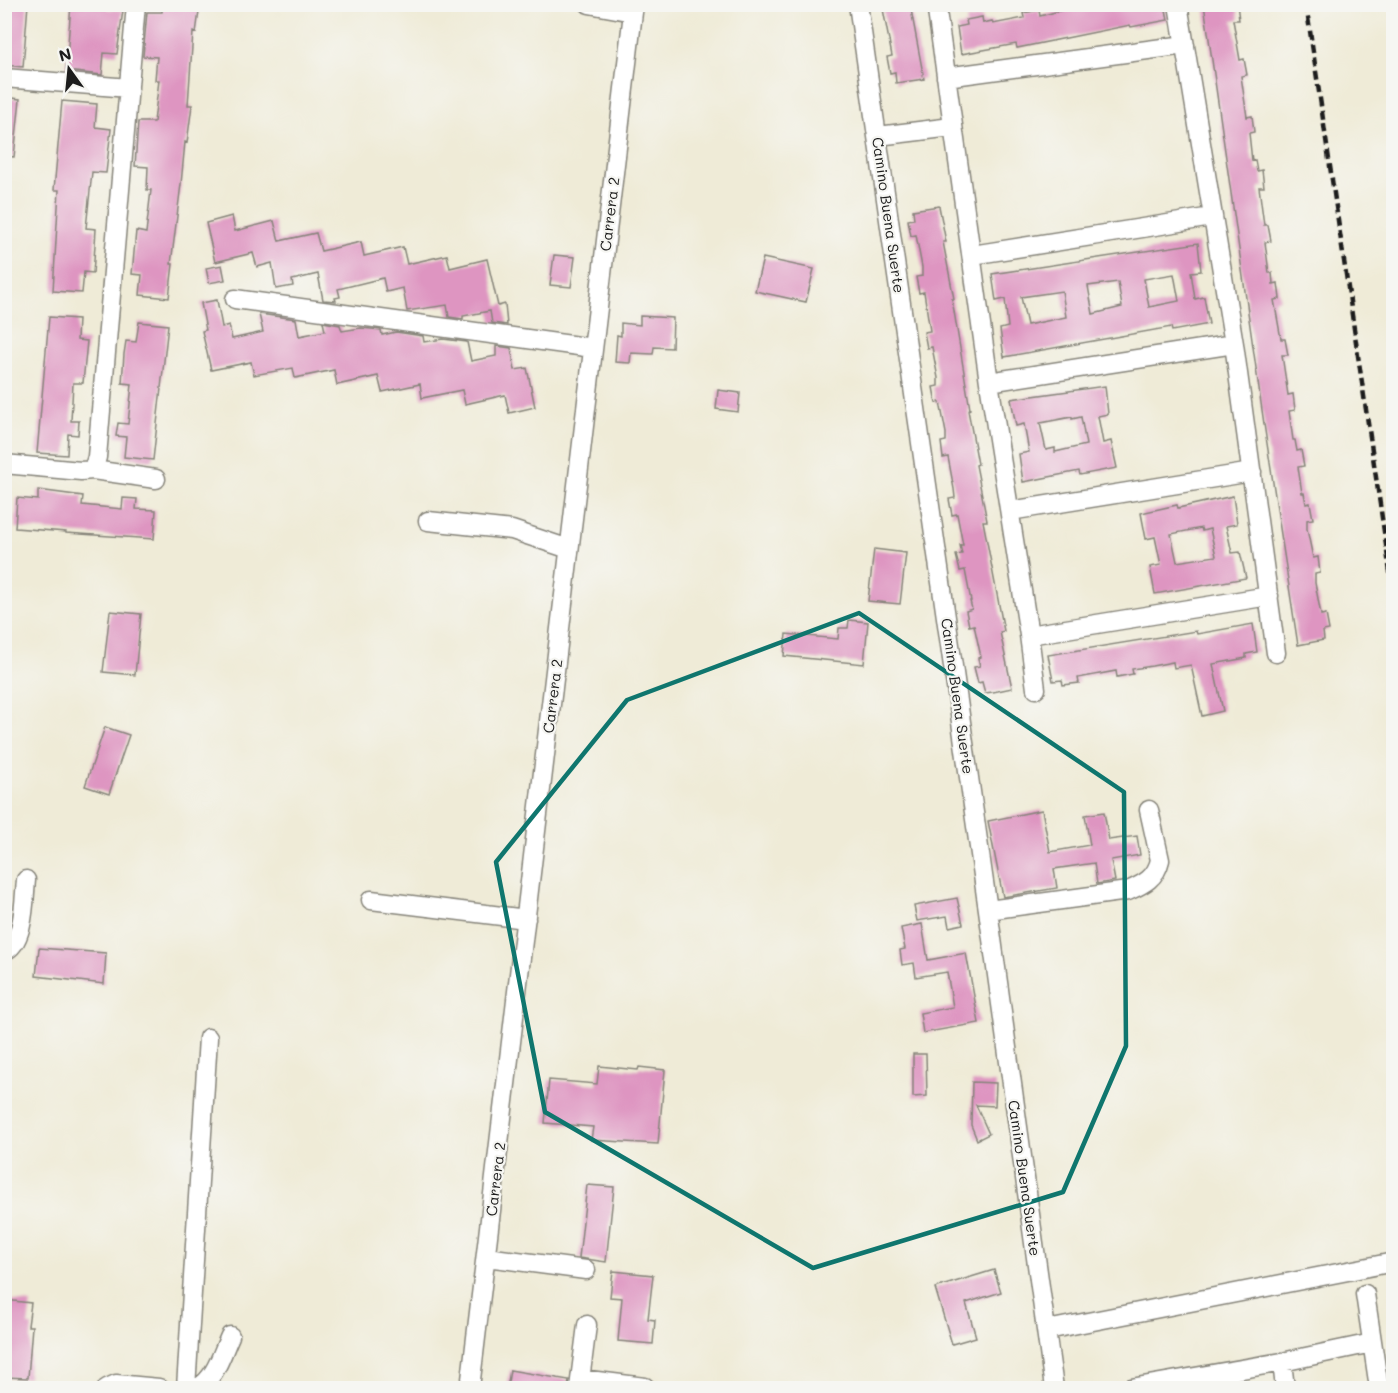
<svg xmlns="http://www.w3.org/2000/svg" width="1398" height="1393" font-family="Mali,sans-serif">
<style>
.building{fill:#de95c1;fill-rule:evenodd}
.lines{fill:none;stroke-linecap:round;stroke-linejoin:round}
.minor-casing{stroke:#86847a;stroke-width:21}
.minor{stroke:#fff;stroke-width:18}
.rail{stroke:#1c1c1c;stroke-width:4.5;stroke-dasharray:9 4.5;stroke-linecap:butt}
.marked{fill:none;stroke:#0f766e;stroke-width:4.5;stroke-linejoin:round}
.labels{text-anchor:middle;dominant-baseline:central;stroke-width:4.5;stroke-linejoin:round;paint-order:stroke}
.street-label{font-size:15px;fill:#1c1c1c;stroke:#f6f6f2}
</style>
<rect width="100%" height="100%" fill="#f6f6f2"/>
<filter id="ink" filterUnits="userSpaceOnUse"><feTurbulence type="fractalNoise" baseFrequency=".0167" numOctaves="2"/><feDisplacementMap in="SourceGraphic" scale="12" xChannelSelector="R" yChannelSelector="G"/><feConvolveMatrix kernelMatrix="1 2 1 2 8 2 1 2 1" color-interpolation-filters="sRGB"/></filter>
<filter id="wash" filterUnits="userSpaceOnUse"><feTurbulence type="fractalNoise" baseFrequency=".008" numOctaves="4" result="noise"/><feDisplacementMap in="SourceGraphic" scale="24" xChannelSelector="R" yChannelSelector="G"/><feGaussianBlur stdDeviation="1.35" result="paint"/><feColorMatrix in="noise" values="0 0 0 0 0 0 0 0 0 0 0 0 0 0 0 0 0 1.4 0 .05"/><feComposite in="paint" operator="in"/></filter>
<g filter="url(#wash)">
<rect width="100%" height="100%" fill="#efebd7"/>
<g id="blocks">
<path class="building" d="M 4,4 L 28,4 L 23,67 L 4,65 Z
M 71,4 L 107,4 L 107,9 L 123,10 L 117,54 L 104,53 L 102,75 L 66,71 Z
M 163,4 L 200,4 L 196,33 L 193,32 L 188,105 L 192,105 L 187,143 L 185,142 L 181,184 L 171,264 L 173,264 L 169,298 L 140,295 L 142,275 L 132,274 L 136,231 L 146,233 L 151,190 L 147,190 L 148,167 L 135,166 L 138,122 L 154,122 L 159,80 L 155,80 L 157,57 L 143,56 L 147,12 L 162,12 Z
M 882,4 L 910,4 L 924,79 L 896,83 L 895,72 L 890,73 L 887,57 L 892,56 Z
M 1086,4 L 1165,4 L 1168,20 L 1131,27 L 1130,25 L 1017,48 L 1016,44 L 961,54 L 957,27 L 967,25 L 966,20 L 982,17 L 983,23 L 992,21 L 993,24 L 1024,18 L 1023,13 L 1039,10 L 1040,16 Z
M 1204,4 L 1237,4 L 1239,20 L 1233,20 L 1240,60 L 1244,59 L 1247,75 L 1241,76 L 1247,117 L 1252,116 L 1254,132 L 1249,133 L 1252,161 L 1255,160 L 1257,171 L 1262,170 L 1264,187 L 1259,187 L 1264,225 L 1268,225 L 1271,241 L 1265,242 L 1269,273 L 1272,273 L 1273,284 L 1278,283 L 1280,299 L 1274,300 L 1281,339 L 1285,339 L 1288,355 L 1282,355 L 1288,395 L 1293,394 L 1295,410 L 1289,411 L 1293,440 L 1295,440 L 1297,451 L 1301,450 L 1304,466 L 1298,467 L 1302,493 L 1304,493 L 1306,504 L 1310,503 L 1313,519 L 1307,520 L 1307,529 L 1313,558 L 1318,557 L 1320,573 L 1315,574 L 1315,583 L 1321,615 L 1326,614 L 1329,630 L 1323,631 L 1324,640 L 1298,645 L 1264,424 Z
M 4,97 L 20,99 L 14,157 L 4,156 Z
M 62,101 L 97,104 L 95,127 L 111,129 L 106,173 L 92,172 L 86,228 L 96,229 L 94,260 L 93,273 L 84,272 L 82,293 L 53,291 L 59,190 L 54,190 Z
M 939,206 L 946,242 L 943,242 L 954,299 L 952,299 L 970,409 L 968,410 L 978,464 L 976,465 L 987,521 L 983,521 L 1004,631 L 1000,632 L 1012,688 L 993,692 L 985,693 L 982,682 L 978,683 L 974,667 L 980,666 L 978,658 L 981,657 L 974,625 L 969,626 L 966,611 L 972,609 L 970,601 L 971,601 L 965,570 L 960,571 L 956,555 L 962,554 L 960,545 L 963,545 L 957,514 L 952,515 L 949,499 L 955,498 L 954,489 L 948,457 L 943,458 L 941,442 L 946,441 L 946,433 L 940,402 L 936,403 L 933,387 L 938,386 L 938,378 L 932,347 L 927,348 L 924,332 L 930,331 L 924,292 L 919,293 L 916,277 L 922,276 L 922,267 L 916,235 L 911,236 L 908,220 L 914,219 L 913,210 Z
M 232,216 L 235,231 L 274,221 L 279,241 L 316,233 L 321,251 L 361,242 L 364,256 L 403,247 L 407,264 L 447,255 L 450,268 L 487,259 L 498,306 L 505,304 L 507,325 L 492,323 L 490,311 L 463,316 L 463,319 L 449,317 L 447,305 L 407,311 L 403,288 L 386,292 L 383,278 L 338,289 L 340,297 L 335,298 L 336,301 L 323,300 L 318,274 L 292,280 L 293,286 L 276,289 L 272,263 L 257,267 L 253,253 L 215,262 L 206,223 Z
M 1198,243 L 1201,271 L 1191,272 L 1195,299 L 1204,297 L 1209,324 L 1172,331 L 1171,327 L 1004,357 L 1000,329 L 1008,327 L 1005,299 L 996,301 L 992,274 ZM 1174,274 L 1179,301 L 1149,307 L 1144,279 ZM 1118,282 L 1122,307 L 1093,314 L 1088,286 ZM 1062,291 L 1066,317 L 1027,325 L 1021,297 Z
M 554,255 L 575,257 L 571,287 L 550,285 Z
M 763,258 L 814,269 L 806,302 L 755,291 Z
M 222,265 L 225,280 L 209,283 L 206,268 Z
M 217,300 L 222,327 L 229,325 L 232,339 L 263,332 L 259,314 L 296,319 L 299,336 L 325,331 L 323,322 L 340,325 L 342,331 L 361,328 L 381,330 L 382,335 L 396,332 L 423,336 L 424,342 L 443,339 L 467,342 L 471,361 L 496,356 L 496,346 L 511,348 L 515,370 L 527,368 L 535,407 L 509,413 L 505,395 L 465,404 L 462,390 L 422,398 L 420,384 L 382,392 L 378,376 L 337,385 L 334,370 L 295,378 L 293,368 L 254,375 L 251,362 L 211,370 L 202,331 L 206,330 L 201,303 Z
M 640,316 L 673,318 L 672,348 L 654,347 L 653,354 L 631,353 L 630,363 L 615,362 L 617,335 L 621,336 L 621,323 L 640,325 Z
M 49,317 L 78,319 L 77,340 L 87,341 L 83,383 L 73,383 L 71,421 L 79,421 L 78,435 L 68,434 L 67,455 L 37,453 Z
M 139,322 L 168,325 L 153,460 L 124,457 L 126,437 L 116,436 L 118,423 L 128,424 L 132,384 L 122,383 L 124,354 L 126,341 L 136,342 Z
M 1105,386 L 1108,414 L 1098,416 L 1103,443 L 1111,441 L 1117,468 L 1080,475 L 1079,471 L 1023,482 L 1019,454 L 1029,452 L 1024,424 L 1016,426 L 1011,399 ZM 1072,417 L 1072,419 L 1081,417 L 1086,445 L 1055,452 L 1055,448 L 1046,450 L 1040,423 Z
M 718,390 L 740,393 L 738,412 L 716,409 Z
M 38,490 L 83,496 L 82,505 L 122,509 L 123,498 L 137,499 L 136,509 L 156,510 L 154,539 L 66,533 L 66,532 L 15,528 L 17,498 L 38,500 Z
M 1233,496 L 1237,524 L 1226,526 L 1232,553 L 1240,552 L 1246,578 L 1155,594 L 1150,567 L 1161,565 L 1155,537 L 1146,539 L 1141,513 L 1177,505 L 1178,508 ZM 1201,528 L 1202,531 L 1210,529 L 1216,556 L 1177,562 L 1171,534 Z
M 874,549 L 906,553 L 900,604 L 868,601 Z
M 110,611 L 141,614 L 135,675 L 103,672 Z
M 849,620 L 868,622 L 864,664 L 784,656 L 786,634 L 838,639 L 839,628 L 848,628 Z
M 1253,624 L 1257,652 L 1246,654 L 1246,658 L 1213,664 L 1223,711 L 1202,716 L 1191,665 L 1174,668 L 1173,662 L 1152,666 L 1132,669 L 1133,674 L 1117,677 L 1116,671 L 1078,678 L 1079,683 L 1063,685 L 1062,680 L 1053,681 L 1048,655 L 1196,631 L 1197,634 Z
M 105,727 L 129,735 L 109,794 L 85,786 Z
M 1042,810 L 1050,852 L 1090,845 L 1085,815 L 1104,812 L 1109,840 L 1137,836 L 1140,855 L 1111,860 L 1115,881 L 1097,884 L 1094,863 L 1054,869 L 1057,888 L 1003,897 L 988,821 Z
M 957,898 L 963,924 L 949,927 L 947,916 L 917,921 L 914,906 Z
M 922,924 L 928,960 L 966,953 L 979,1023 L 923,1033 L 920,1013 L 953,1007 L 947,972 L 916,977 L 914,963 L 902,965 L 900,950 L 905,949 L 901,928 Z
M 39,948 L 106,953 L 104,984 L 36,976 Z
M 913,1054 L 926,1054 L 927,1096 L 913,1097 Z
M 599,1066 L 638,1070 L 639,1067 L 665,1070 L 658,1144 L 591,1140 L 593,1127 L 545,1123 L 549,1080 L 597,1084 Z
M 972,1082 L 996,1083 L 995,1106 L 976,1105 L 989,1134 L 977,1140 L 971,1125 Z
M 587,1185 L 614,1187 L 606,1262 L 579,1258 Z
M 994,1270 L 1001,1292 L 966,1303 L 976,1337 L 952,1344 L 935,1288 Z
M 613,1271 L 653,1275 L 648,1319 L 655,1320 L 653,1344 L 618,1341 L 622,1298 L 610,1297 Z
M 4,1300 L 31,1303 L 28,1326 L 32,1326 L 28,1378 L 4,1377 Z
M 510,1370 L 569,1380 L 568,1389 L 507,1389 Z"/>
</g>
</g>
<g filter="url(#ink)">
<use href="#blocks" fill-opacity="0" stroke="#86847a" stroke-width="1.5"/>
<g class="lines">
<defs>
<path id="minor" d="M 589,4 L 633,12
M 858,4 L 988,910 L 1054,1388
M 936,4 L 989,382 L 1029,635
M 1178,4 L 1234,344 L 1276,653
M 946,77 L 1185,45
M 4,78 L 129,88
M 878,136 L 952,127
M 972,255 L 1212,217
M 235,299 L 593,348
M 989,382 L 1234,344
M 4,464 L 81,471 L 93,470 L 156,479
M 93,470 L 97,457 L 136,4
M 1010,511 L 1252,472
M 428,521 L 512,530 L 569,549
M 1036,689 L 1029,635 L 1269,596
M 371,900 L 526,919
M 988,910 L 1128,891 C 1144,884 1156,878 1160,860 L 1149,810
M 4,951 C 25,944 24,898 26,880
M 486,1257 L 586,1270
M 1365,1294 L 1379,1388
M 1047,1330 L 1394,1262
M 1282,1362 L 1285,1388
M 581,1379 L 645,1387
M 107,1388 L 116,1384 L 159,1388
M 186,1388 L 208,1038
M 197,1388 C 215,1380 222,1353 230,1336
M 470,1388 L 634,4
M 579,1388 L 587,1325
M 1131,1388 L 1282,1362 L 1372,1343"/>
</defs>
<use href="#minor" class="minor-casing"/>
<use href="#minor" class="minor"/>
<path class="rail" d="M 1306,4 L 1394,599"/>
</g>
</g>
<path class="marked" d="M 859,613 L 1124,792 L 1126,1046 L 1063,1192 L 813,1268 L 545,1112 L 496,862 L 627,700 Z"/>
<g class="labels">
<g class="street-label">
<text transform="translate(609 214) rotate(-83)">Carrera 2</text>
<text transform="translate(889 215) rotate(82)">Camino Buena Suerte</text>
<text transform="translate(552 696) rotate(-83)">Carrera 2</text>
<text transform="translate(958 696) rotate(82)">Camino Buena Suerte</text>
<text transform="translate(1025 1178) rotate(82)">Camino Buena Suerte</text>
<text transform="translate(495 1179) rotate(-83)">Carrera 2</text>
</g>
</g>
<rect width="1398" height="1393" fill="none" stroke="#f6f6f2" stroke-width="24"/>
<g transform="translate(69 69) rotate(345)" stroke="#f6f6f2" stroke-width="4.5" paint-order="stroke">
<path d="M0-4.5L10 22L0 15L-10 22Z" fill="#1c1c1c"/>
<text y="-9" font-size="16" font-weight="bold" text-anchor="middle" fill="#1c1c1c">N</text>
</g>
</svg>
